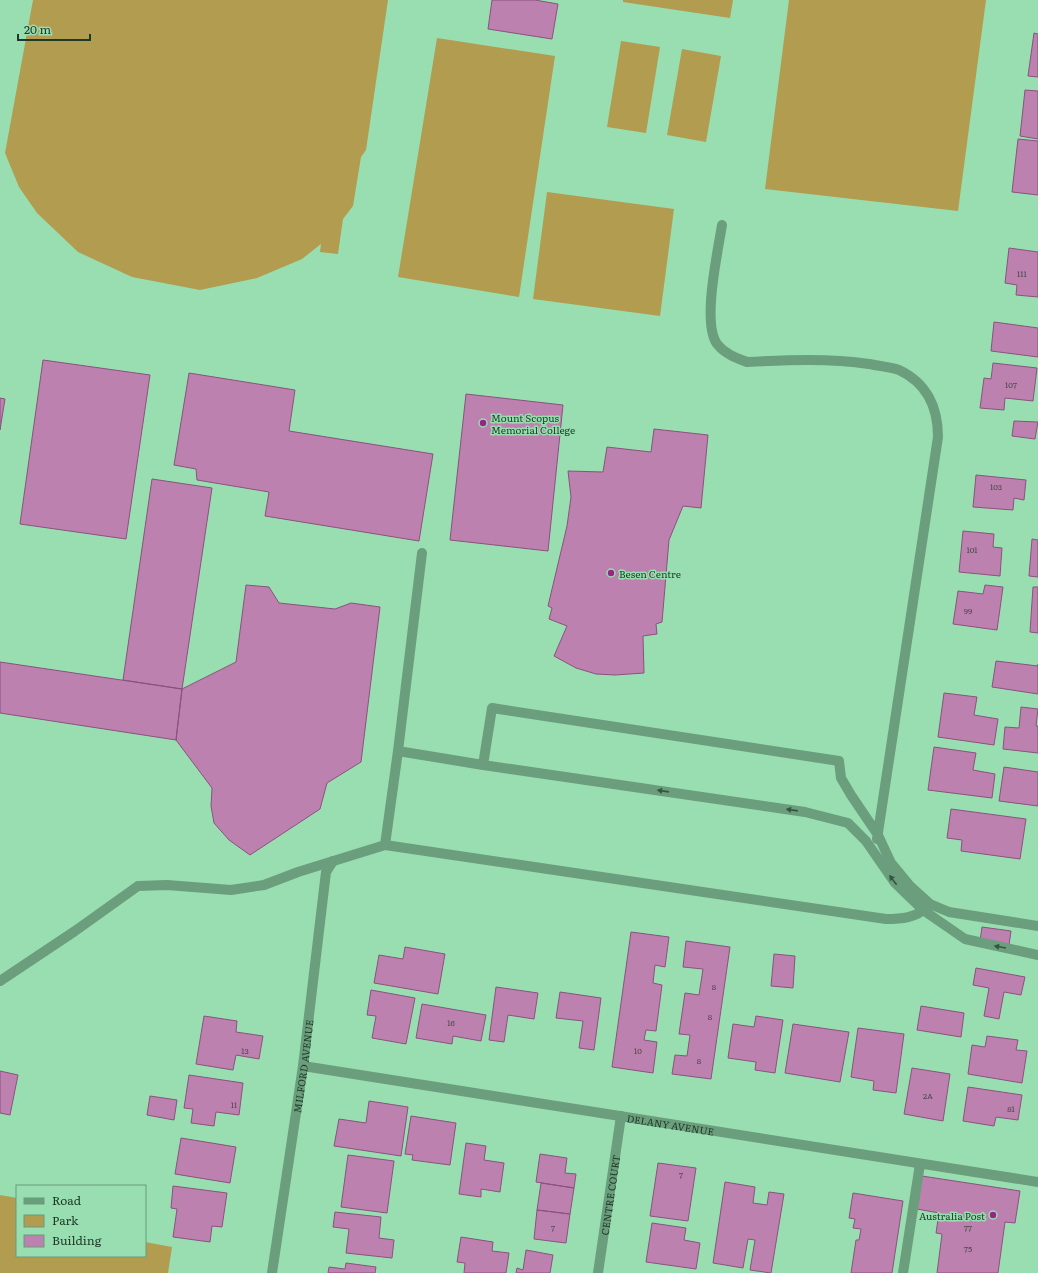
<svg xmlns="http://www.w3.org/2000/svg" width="1038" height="1273" font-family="Literata,serif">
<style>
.green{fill:#b19c50}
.building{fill:#bc81af;stroke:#8a527e}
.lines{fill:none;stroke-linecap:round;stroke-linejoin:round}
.service{stroke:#6b9e7c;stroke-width:10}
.minor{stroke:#6b9e7c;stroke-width:10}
.oneway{fill:#345740}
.poi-dot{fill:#962686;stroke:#99deb0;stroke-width:1.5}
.labels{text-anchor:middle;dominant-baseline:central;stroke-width:3;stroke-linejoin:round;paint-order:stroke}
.number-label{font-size:8px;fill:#454b49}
.poi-label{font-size:10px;fill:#1d3927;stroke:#99deb0;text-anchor:start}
.street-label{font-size:10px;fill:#1d3927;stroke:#99deb0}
</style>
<rect width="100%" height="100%" fill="#99deb0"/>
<path class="green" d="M 33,0 L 388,0 L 366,150 L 361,157 L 353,206 L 343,219 L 338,254 L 320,252 L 321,244 L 302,259 L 257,278 L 200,290 L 132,277 L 78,252 L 37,213 L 19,187 L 5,153 Z
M 623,0 L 733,0 L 730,18 L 623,2 Z
M 789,0 L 986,0 L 958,211 L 765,189 Z
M 437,38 L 555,56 L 519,297 L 398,277 Z
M 621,41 L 660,47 L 646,133 L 607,127 Z
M 682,49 L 721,56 L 706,142 L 667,135 Z
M 547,192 L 674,209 L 660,316 L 533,299 Z
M 0,1195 L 17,1198 L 17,1256 L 145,1256 L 145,1242 L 172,1247 L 168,1273 L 0,1273 Z"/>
<path class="building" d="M 492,0 L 535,0 L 558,4 L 552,39 L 488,29 Z
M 1034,33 L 1038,34 L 1038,77 L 1028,76 Z
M 1025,90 L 1038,91 L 1038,139 L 1020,136 Z
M 1018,139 L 1038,141 L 1038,195 L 1012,192 Z
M 1009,248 L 1038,252 L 1038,297 L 1016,295 L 1017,285 L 1005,283 Z
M 994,322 L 1038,328 L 1038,357 L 991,351 Z
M 43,360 L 150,375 L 126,539 L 20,524 Z
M 993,363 L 1037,368 L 1033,401 L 1005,398 L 1004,410 L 980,408 L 984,378 L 991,379 Z
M 189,373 L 295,390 L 289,431 L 433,454 L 419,541 L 265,516 L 269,492 L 197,480 L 196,469 L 174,465 Z
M 466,394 L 563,405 L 548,551 L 450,540 Z
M 0,398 L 5,399 L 0,430 Z
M 1014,421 L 1038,422 L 1035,439 L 1012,436 Z
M 654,429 L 708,435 L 701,508 L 683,506 L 669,540 L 662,622 L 656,624 L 657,634 L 643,636 L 644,673 L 615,675 L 596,674 L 576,668 L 554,656 L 567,626 L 549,619 L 552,608 L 548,606 L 567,526 L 571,497 L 568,471 L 603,472 L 607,447 L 651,452 Z
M 976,475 L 1026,480 L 1024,500 L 1014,498 L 1013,510 L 973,507 Z
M 152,479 L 212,488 L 182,689 L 123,680 Z
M 963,531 L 994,534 L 993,547 L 1002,548 L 1000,576 L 959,572 Z
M 1032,539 L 1038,540 L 1038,577 L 1029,576 Z
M 246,585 L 269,587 L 279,603 L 335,609 L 351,603 L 380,607 L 361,762 L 327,783 L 320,809 L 250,855 L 229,840 L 214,823 L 211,806 L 212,788 L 176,740 L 182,689 L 236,662 Z
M 985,585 L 1003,587 L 997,630 L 953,624 L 958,591 L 983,594 Z
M 1033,587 L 1038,587 L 1038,633 L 1030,632 Z
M 996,661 L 1038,666 L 1038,664 L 1038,694 L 992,687 Z
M 0,662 L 182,689 L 176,740 L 0,713 Z
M 944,693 L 977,697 L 974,715 L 998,719 L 994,745 L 938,737 Z
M 1021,707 L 1038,709 L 1036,726 L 1038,726 L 1038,753 L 1003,749 L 1005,727 L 1019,728 Z
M 934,747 L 976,753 L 973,770 L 995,774 L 992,798 L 928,790 Z
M 1004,767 L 1038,772 L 1038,806 L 999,801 Z
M 951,809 L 1026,819 L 1020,859 L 961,851 L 962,840 L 947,838 Z
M 982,927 L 1011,931 L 1009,945 L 980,941 Z
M 631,932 L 669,937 L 665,967 L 655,965 L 653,983 L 662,985 L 656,1031 L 646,1030 L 644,1040 L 657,1042 L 653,1073 L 612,1067 Z
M 686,941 L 730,947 L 711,1079 L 672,1074 L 675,1055 L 687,1056 L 690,1035 L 679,1034 L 685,993 L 699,995 L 703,969 L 683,967 Z
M 405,947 L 445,954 L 438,994 L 374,983 L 379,955 L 403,959 Z
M 774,954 L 795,956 L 793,988 L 771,986 Z
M 976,968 L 1025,977 L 1021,995 L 1004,992 L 999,1019 L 984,1016 L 989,988 L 973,985 Z
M 496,987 L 538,993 L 534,1019 L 508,1015 L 504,1042 L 489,1040 Z
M 371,990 L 415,998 L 406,1044 L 372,1038 L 376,1016 L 367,1015 Z
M 560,992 L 601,998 L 594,1050 L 579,1048 L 583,1021 L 556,1018 Z
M 422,1004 L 486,1015 L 481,1041 L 453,1036 L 452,1044 L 416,1038 Z
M 921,1006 L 964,1013 L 961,1037 L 917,1030 Z
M 204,1016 L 237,1021 L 236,1032 L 263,1036 L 259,1059 L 236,1055 L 233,1070 L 196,1064 Z
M 756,1016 L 783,1020 L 775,1073 L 755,1070 L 756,1062 L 728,1058 L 733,1024 L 754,1027 Z
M 793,1024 L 849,1032 L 840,1082 L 785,1073 Z
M 858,1028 L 904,1034 L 896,1093 L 873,1090 L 874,1081 L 851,1077 Z
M 987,1036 L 1018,1040 L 1016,1050 L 1027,1051 L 1022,1083 L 968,1074 L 972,1045 L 985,1047 Z
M 912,1068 L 950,1074 L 943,1121 L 904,1114 Z
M 0,1071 L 18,1075 L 10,1115 L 0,1113 Z
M 189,1075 L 243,1083 L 239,1115 L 216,1112 L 214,1126 L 191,1123 L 193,1109 L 184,1108 Z
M 968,1087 L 1022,1095 L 1018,1120 L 996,1117 L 994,1126 L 963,1121 Z
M 150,1096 L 177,1100 L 174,1120 L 147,1115 Z
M 369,1101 L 408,1107 L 401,1156 L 334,1146 L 339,1119 L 366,1123 Z
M 411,1116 L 456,1123 L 450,1165 L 412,1160 L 413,1155 L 405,1154 Z
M 181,1138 L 236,1147 L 230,1183 L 175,1174 Z
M 466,1143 L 486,1146 L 484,1160 L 504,1163 L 500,1192 L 481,1189 L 481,1197 L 459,1194 Z
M 540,1154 L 567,1158 L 565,1173 L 576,1174 L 574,1188 L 536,1182 Z
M 348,1155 L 394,1161 L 387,1213 L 341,1207 Z
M 658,1163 L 696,1168 L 688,1221 L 650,1216 Z
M 922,1176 L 1020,1191 L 1015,1223 L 1005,1222 L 998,1273 L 937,1273 L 942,1234 L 936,1233 L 939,1213 L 917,1209 Z
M 725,1182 L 755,1187 L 753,1203 L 767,1205 L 769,1192 L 784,1194 L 771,1273 L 750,1270 L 755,1240 L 748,1239 L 743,1268 L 713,1263 Z
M 541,1183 L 574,1188 L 570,1214 L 537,1210 Z
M 173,1186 L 227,1193 L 222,1227 L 212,1226 L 210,1242 L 173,1237 L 177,1209 L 171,1208 Z
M 853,1193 L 903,1201 L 892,1273 L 851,1273 L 856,1240 L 859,1240 L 861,1229 L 853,1228 L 855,1219 L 849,1218 Z
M 537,1210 L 570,1214 L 566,1243 L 534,1239 Z
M 335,1212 L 381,1217 L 379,1238 L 394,1240 L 392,1258 L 346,1253 L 349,1229 L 333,1227 Z
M 652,1223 L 686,1228 L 684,1240 L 700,1243 L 696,1269 L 646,1262 Z
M 461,1237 L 493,1242 L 492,1251 L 509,1253 L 506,1273 L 464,1273 L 465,1263 L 457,1262 Z
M 526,1250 L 553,1255 L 550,1273 L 516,1273 L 517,1268 L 523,1270 Z
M 346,1263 L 376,1267 L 375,1273 L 328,1273 L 329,1267 L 345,1269 Z"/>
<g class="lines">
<path class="service" d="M 722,225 C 718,251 701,326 718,345 C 725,354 737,358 747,362 C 787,360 829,358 869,364 C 879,366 890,367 899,370 C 927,383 938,408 938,437 L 877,839
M 422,553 L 398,751 L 483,765
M 385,845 L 398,751
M 1038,926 L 949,912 L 930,904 L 910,886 L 891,863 L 878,835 L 851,795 L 841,778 L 839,761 L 492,708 L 483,765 L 805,812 L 848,823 L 866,841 L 895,883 L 923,910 L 965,939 L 1038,955
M 0,981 L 75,931 L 138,886 L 167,885 L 231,890 L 264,885 L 298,872 L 385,845 L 886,919 C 901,919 916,918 927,907
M 903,1273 L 920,1164"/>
<g class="minor">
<path id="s1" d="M 303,1066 L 1038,1182"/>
<path id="s2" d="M 272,1273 L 303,1066 L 326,872 L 333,861"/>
<path id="s3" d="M 598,1273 L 621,1116"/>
</g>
</g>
<defs><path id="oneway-solid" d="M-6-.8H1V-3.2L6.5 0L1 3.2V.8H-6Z"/></defs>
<g class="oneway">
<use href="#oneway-solid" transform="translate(663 791) rotate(-172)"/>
<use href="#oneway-solid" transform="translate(792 810) rotate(-172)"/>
<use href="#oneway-solid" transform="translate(893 880) rotate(-127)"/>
<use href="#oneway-solid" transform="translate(1000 947) rotate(-170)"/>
</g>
<g class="poi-dot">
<circle cx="483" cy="423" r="4"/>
<circle cx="611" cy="573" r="4"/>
<circle cx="993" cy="1215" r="4"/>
</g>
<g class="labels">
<g class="number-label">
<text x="1022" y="273">111</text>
<text x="1011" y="384">107</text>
<text x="996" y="486">103</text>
<text x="972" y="549">101</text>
<text x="968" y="610">99</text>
<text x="714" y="986">8</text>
<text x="710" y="1016">8</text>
<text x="451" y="1022">16</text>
<text x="245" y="1050">13</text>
<text x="638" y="1050">10</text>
<text x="699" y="1060">8</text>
<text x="928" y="1095">2A</text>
<text x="234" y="1104">11</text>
<text x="1011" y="1108">81</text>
<text x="681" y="1174">7</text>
<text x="553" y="1227">7</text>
<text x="968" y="1227">77</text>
<text x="968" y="1248">75</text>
</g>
<g class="poi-label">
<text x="491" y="417">Mount Scopus<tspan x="491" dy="12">Memorial College</tspan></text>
<text x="619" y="573">Besen Centre</text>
<text x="985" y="1215" text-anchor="end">Australia Post</text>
</g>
<g class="street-label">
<text stroke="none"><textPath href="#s2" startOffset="209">MILFORD AVENUE</textPath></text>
<text stroke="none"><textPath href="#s1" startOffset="372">DELANY AVENUE</textPath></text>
<text stroke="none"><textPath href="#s3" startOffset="79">CENTRE COURT</textPath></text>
</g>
</g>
<rect x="16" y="1185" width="130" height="72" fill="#99deb0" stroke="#679c79"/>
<rect x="24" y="1198" width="20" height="6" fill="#6b9e7c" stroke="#679c79"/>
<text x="52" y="1205" font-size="12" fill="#1d3927">Road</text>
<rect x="24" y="1215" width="20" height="12" fill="#b19c50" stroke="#679c79"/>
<text x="52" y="1225" font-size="12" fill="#1d3927">Park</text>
<rect x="24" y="1235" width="20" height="12" fill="#bc81af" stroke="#679c79"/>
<text x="52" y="1245" font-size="12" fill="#1d3927">Building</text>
<path d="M18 34v6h72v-6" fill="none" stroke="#1d3927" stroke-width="2"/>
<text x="24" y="34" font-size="12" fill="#1d3927" stroke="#99deb0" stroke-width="3" paint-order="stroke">20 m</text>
</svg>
